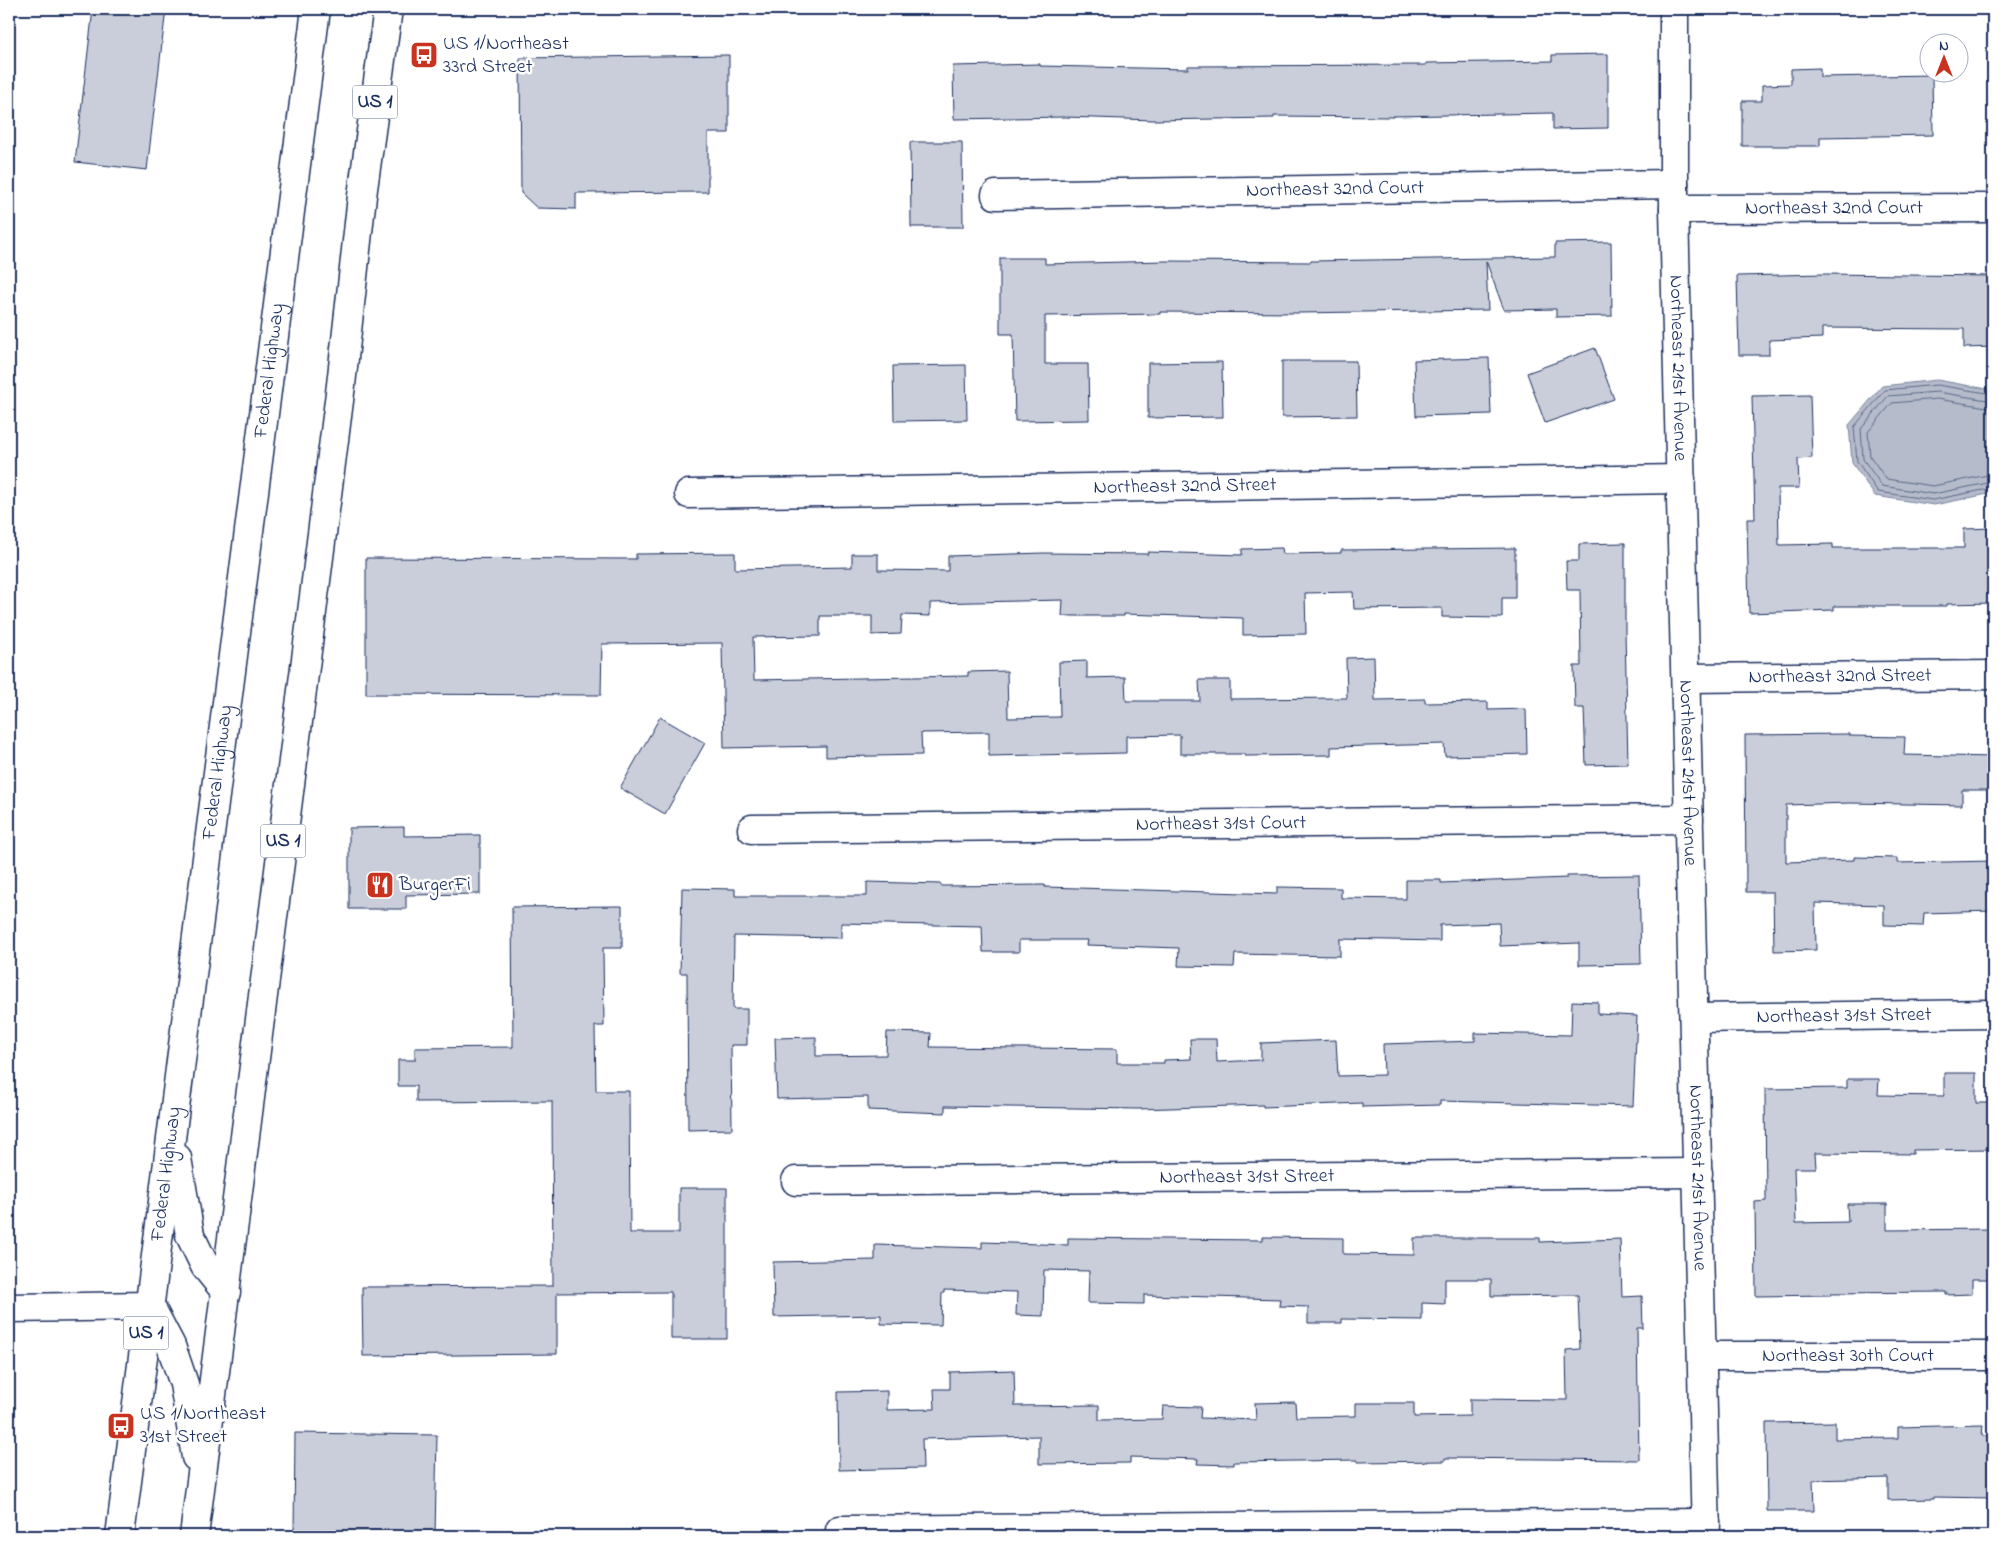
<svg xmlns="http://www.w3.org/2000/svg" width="2002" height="1545" font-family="'Indie Flower',sans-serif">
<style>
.water{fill:#b5bbca;stroke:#77839f}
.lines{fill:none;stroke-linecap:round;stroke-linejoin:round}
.shore{stroke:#596789;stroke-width:1}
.building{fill:#caceda;stroke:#1b2f5e}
.street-casing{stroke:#1b2f5e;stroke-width:31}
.primary-casing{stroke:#1b2f5e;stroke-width:31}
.street{stroke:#fff;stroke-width:28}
.primary{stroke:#fff;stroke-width:28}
.labels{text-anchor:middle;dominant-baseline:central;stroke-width:5;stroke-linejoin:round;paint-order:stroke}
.shield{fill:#fff;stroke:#5f6d8e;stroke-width:1}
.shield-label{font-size:19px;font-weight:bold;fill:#1b2f5e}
.poi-label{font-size:20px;fill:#1b2f5e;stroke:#fff;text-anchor:start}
.street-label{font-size:20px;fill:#1b2f5e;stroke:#fff}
</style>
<rect width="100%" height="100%" fill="#fff"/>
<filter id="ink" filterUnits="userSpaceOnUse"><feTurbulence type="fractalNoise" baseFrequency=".02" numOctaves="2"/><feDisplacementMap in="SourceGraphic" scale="10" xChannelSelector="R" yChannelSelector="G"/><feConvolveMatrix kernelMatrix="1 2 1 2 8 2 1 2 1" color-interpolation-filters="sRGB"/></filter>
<g filter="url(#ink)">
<path class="water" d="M 1937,380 L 1993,390 L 1993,493 L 1934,505 L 1875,496 L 1852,463 L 1849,425 L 1882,386 Z"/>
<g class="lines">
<path class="shore" d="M 1993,394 L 1937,385 L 1885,390 L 1854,427 L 1857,461 L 1878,492 L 1933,500 L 1993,488
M 1993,401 L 1937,392 L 1888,396 L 1861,429 L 1863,459 L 1882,486 L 1933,494 L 1993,482
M 1993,408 L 1937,399 L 1892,403 L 1868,432 L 1870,456 L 1886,479 L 1933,486 L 1993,474"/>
</g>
<path class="building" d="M 93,9 L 166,9 L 147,170 L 75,162 Z
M 1608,54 L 1608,128 L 1553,129 L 1553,113 L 1393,116 L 1393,117 L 1274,116 L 1274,118 L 1154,120 L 1065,117 L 954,119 L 953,66 L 1040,64 L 1040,66 L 1188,69 L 1188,66 L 1426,65 L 1426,63 L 1552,61 L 1552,55 Z
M 729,55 L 729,133 L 708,133 L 708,192 L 576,193 L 576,209 L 537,208 L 521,193 L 520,58 Z
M 1820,68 L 1820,77 L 1932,75 L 1933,135 L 1820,137 L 1820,146 L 1742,146 L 1742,101 L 1762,101 L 1762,85 L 1791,84 L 1791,69 Z
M 910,142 L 962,142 L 963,227 L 911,227 Z
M 1611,242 L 1612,316 L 1556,317 L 1556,309 L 1504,310 L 1486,261 L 1488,310 L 1298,313 L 1160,312 L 1160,314 L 1045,316 L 1045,364 L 1088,364 L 1089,420 L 1015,421 L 1013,334 L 1000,334 L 1000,258 L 1045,258 L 1045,264 L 1165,261 L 1311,262 L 1311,261 L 1555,257 L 1555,243 Z
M 1824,274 L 1993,276 L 1993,347 L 1964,348 L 1964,329 L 1822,328 L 1822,338 L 1769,340 L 1769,355 L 1739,355 L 1737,276 Z
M 1595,348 L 1614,399 L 1545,423 L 1527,373 Z
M 1489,358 L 1491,414 L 1416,416 L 1414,360 Z
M 1282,361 L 1356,361 L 1357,416 L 1282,417 Z
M 1222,362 L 1223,417 L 1148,418 L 1148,363 Z
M 966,365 L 967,420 L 894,421 L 893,366 Z
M 1810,395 L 1812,458 L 1798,459 L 1799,488 L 1778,488 L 1779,545 L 1833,544 L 1833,548 L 1964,548 L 1964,529 L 1993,528 L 1993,603 L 1947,604 L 1947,606 L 1834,606 L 1834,610 L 1749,613 L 1747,519 L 1755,519 L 1752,396 Z
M 1625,543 L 1625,631 L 1628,764 L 1586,765 L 1584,708 L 1575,708 L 1574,666 L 1581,666 L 1580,590 L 1567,590 L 1566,561 L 1579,561 L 1579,544 Z
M 1282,548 L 1283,554 L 1341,553 L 1341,550 L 1515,548 L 1515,598 L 1502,598 L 1502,618 L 1442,617 L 1442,608 L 1354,609 L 1353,592 L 1305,593 L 1306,634 L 1243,635 L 1243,618 L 1124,614 L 1124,616 L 1062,616 L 1063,600 L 930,603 L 930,616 L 902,615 L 901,634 L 872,635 L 872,616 L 820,616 L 820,636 L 753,637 L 754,680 L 968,676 L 968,672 L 1007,671 L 1008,718 L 1060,717 L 1059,662 L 1087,661 L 1087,678 L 1125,677 L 1126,701 L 1200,701 L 1199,680 L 1230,680 L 1230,699 L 1347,698 L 1346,658 L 1374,657 L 1375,700 L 1425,699 L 1425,703 L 1488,702 L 1488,710 L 1526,709 L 1527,754 L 1445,756 L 1444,744 L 1331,747 L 1331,755 L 1245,756 L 1245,754 L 1180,754 L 1180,735 L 1126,736 L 1126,753 L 989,756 L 989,732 L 921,733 L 922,755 L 826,757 L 826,746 L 724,748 L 722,643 L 602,644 L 601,695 L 366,694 L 366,558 L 636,559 L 636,554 L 735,553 L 735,569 L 852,567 L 852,554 L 878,554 L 878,570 L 948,571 L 948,556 L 1044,553 L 1148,554 L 1148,552 L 1242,555 L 1242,549 Z
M 660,717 L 705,743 L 665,814 L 620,788 Z
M 1850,734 L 1850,736 L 1905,737 L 1904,755 L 1993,757 L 1993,790 L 1962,790 L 1962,805 L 1850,803 L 1786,805 L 1786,862 L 1854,860 L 1854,857 L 1897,858 L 1897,863 L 1993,861 L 1993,911 L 1924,913 L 1923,926 L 1884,925 L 1884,905 L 1815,903 L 1816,950 L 1774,951 L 1773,892 L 1746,892 L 1745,735 Z
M 404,827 L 404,836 L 480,835 L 480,894 L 406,895 L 406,909 L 349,909 L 349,828 Z
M 1639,875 L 1641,964 L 1579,965 L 1579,943 L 1500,946 L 1499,923 L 1440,925 L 1440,941 L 1340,939 L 1340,956 L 1235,954 L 1234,967 L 1178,966 L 1179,948 L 1087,945 L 1088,940 L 1019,940 L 1019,952 L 983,952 L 982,926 L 841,923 L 841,938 L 734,936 L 733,1009 L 747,1009 L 747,1045 L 731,1045 L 732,1129 L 688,1130 L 687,973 L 680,973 L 682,888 L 735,889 L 735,896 L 867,896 L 867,882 L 941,884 L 941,886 L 1045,885 L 1045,887 L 1277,894 L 1277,887 L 1341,888 L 1341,898 L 1406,899 L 1406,880 L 1441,880 L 1441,883 L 1567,878 L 1567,876 Z
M 622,906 L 622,948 L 603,948 L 604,1026 L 595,1026 L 596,1091 L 629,1091 L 630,1233 L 679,1233 L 679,1188 L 727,1188 L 727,1339 L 671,1339 L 671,1292 L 557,1293 L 557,1354 L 363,1356 L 362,1287 L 553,1286 L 552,1101 L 416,1102 L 416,1086 L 398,1086 L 398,1060 L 415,1060 L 415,1048 L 513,1047 L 512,907 Z
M 1572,1001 L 1598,1002 L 1598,1014 L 1637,1016 L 1633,1106 L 1440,1101 L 1440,1105 L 1362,1107 L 1362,1103 L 1263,1107 L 1263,1105 L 1138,1109 L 945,1106 L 945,1113 L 868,1110 L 868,1097 L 777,1099 L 775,1038 L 816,1037 L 816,1056 L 886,1055 L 887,1032 L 931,1033 L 930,1047 L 1117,1049 L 1117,1063 L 1164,1063 L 1164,1060 L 1191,1059 L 1190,1039 L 1216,1039 L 1217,1062 L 1261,1060 L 1261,1043 L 1336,1040 L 1338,1076 L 1384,1075 L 1383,1044 L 1475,1041 L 1475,1033 L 1571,1035 Z
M 1944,1073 L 1976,1073 L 1976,1103 L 1993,1103 L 1993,1149 L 1913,1150 L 1913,1154 L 1815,1153 L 1816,1168 L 1794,1168 L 1796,1223 L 1848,1222 L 1847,1204 L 1887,1204 L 1887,1230 L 1993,1229 L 1993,1279 L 1972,1279 L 1972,1294 L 1946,1295 L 1946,1292 L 1831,1293 L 1831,1295 L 1756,1296 L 1755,1202 L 1766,1201 L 1765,1089 L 1847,1088 L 1847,1079 L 1879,1079 L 1878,1095 L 1944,1096 Z
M 1263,1237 L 1343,1238 L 1343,1254 L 1414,1255 L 1414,1238 L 1540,1238 L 1540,1242 L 1620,1239 L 1622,1297 L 1642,1296 L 1643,1328 L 1637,1328 L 1639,1460 L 1445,1458 L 1445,1461 L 1357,1462 L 1357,1460 L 1234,1462 L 1234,1465 L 1197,1464 L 1198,1459 L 1130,1457 L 1130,1463 L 1039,1464 L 1039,1436 L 922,1439 L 923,1468 L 839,1470 L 838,1392 L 887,1391 L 887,1410 L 935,1409 L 934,1389 L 950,1389 L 950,1372 L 1014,1370 L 1015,1406 L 1099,1405 L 1099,1420 L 1162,1419 L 1163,1406 L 1201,1407 L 1200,1418 L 1256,1420 L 1255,1403 L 1295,1402 L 1296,1417 L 1356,1416 L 1356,1403 L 1414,1403 L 1414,1417 L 1470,1416 L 1470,1399 L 1567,1400 L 1566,1350 L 1580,1349 L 1578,1295 L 1491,1296 L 1491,1279 L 1445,1279 L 1445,1304 L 1422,1303 L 1422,1320 L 1342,1319 L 1342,1323 L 1308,1323 L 1308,1307 L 1279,1306 L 1280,1299 L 1144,1295 L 1144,1304 L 1088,1303 L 1089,1271 L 1044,1270 L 1043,1316 L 1016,1315 L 1017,1292 L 944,1290 L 944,1293 L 942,1293 L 941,1325 L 881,1324 L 881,1315 L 774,1317 L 773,1262 L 875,1260 L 875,1245 L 982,1248 L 982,1242 L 1068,1245 L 1068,1238 L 1263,1240 Z
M 1835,1422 L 1835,1439 L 1898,1438 L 1898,1427 L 1983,1425 L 1982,1436 L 1993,1436 L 1993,1498 L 1933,1497 L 1933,1499 L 1888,1500 L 1888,1478 L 1813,1480 L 1814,1511 L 1767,1511 L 1766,1423 Z
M 295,1433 L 437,1435 L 435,1536 L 294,1536 Z"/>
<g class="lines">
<defs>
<g id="street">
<path id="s1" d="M 1674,9 L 1674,209 L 1706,1536"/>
<path id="s2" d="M 996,195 L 1674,184"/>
<path id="s3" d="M 1674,209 L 1993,208"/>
<path id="s4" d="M 689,494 L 1681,479"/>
<path id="s5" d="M 1686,678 L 1993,675"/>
<path id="s6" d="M 752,829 L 1689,819"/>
<path id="s7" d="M 1694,1018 L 1993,1014"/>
<path id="s8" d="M 796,1181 L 1698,1173"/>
<path d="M 9,1308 L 150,1306"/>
<path id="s9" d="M 1702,1356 L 1993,1356"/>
<path d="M 840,1530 L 1706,1523"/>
</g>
<g id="primary">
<path d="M 177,1158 L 190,1235 L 205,1266 L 226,1292"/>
<path d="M 150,1306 L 171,1346 L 184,1384 L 196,1457"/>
<path id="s10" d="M 120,1536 L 316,9"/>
<path d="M 194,1536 L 341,385 L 362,196 L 388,9"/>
</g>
</defs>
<use href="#street" class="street-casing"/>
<use href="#primary" class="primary-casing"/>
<use href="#street" class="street"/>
<use href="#primary" class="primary"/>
</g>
</g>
<defs>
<symbol id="bus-square" viewBox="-11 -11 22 22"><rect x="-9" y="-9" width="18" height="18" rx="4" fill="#c8321e" stroke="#fff"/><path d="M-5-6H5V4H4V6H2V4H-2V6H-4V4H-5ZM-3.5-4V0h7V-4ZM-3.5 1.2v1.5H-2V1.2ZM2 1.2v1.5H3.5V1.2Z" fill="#fff"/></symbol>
<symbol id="restaurant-square" viewBox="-11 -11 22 22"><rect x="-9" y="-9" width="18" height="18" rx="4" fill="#c8321e" stroke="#fff"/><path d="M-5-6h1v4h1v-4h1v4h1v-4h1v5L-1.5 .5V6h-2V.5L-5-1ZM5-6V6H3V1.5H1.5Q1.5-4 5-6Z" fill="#fff"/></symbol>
</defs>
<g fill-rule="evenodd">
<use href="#bus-square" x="408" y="39" width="32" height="32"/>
<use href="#restaurant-square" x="364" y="869" width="32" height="32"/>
<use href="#bus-square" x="105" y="1410" width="32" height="32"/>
</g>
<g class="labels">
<g class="shield">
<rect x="352.5" y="85.5" width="45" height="33" rx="4"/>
<rect x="260.5" y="824.5" width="45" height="33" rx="4"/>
<rect x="123.5" y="1316.5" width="45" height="33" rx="4"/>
</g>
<g class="shield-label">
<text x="375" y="102">US 1</text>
<text x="283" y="841">US 1</text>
<text x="146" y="1333">US 1</text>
</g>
<g class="poi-label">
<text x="443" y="44">US 1/Northeast<tspan x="443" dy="23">33rd Street</tspan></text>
<text x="399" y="885">BurgerFi</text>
<text x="140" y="1414">US 1/Northeast<tspan x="140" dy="23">31st Street</tspan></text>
</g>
<g class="street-label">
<text stroke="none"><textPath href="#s2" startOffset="339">Northeast 32nd Court</textPath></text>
<text stroke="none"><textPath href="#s3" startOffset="160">Northeast 32nd Court</textPath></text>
<text stroke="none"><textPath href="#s1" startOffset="359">Northeast 21st Avenue</textPath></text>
<text stroke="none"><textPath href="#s10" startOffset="1175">Federal Highway</textPath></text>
<text stroke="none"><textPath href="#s4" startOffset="496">Northeast 32nd Street</textPath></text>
<text stroke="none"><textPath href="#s5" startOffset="154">Northeast 32nd Street</textPath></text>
<text stroke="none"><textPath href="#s10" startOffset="770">Federal Highway</textPath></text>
<text stroke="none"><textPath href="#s1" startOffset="764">Northeast 21st Avenue</textPath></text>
<text stroke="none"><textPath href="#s6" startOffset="469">Northeast 31st Court</textPath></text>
<text stroke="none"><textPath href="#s7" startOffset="150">Northeast 31st Street</textPath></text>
<text stroke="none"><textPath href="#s10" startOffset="365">Federal Highway</textPath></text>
<text stroke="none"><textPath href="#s8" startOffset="451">Northeast 31st Street</textPath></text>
<text stroke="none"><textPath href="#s1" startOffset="1169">Northeast 21st Avenue</textPath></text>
<text stroke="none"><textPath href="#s9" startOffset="146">Northeast 30th Court</textPath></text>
</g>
</g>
<rect width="2002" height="1545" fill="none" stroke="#fff" stroke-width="30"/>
<rect x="15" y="15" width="1972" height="1515" fill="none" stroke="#1b2f5e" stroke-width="2" filter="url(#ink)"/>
<g transform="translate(1944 58)"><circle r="24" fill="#ffffff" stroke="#a4acbf"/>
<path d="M0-4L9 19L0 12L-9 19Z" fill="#c8321e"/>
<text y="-8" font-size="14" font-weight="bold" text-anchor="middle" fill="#1b2f5e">N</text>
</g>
</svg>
